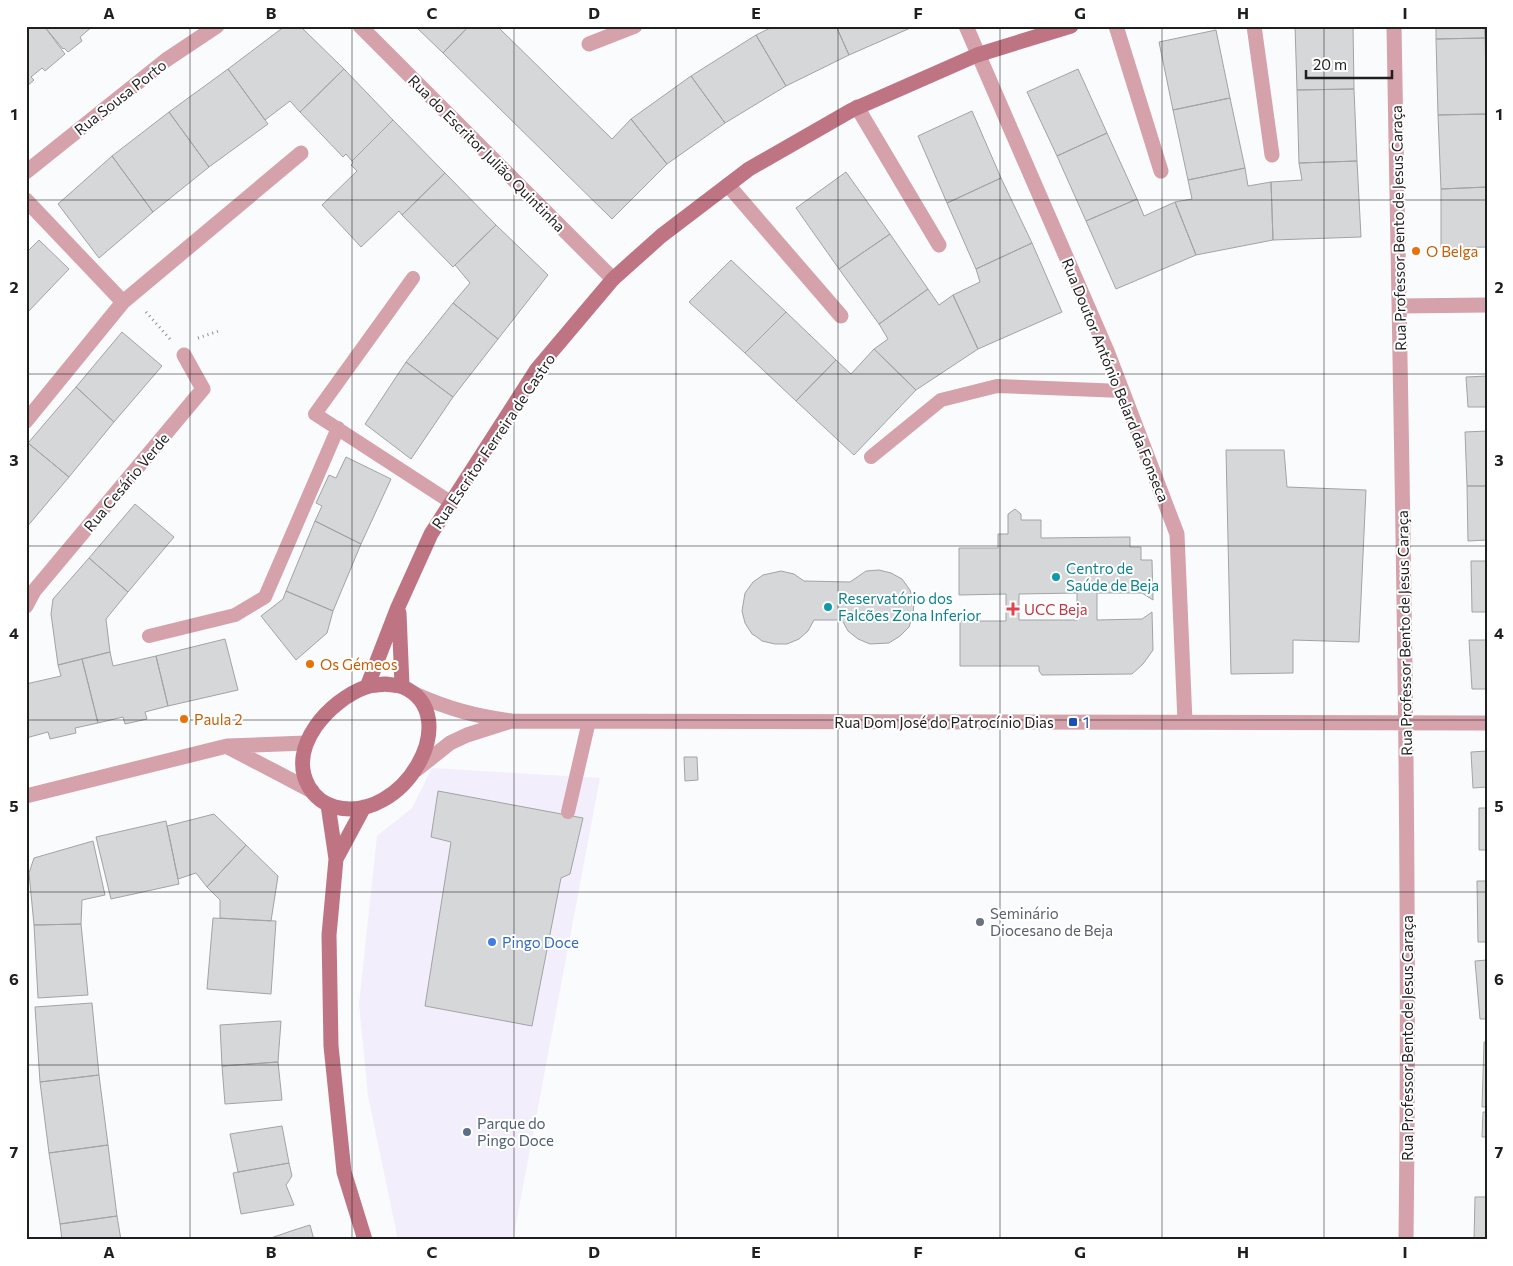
<svg xmlns="http://www.w3.org/2000/svg" width="1513" height="1266" font-family="Commissioner,sans-serif">
<style>
.commercial{fill:#f2eefc}
.building{fill:#d6d7d9;stroke:#a2a3a5;fill-rule:evenodd}
.lines{fill:none;stroke-linecap:round;stroke-linejoin:round}
.path{stroke:#8f9091;stroke-width:3;stroke-dasharray:1 4;stroke-linecap:butt}
.service{stroke:#d5a1ab;stroke-width:14}
.minor{stroke:#d5a1ab;stroke-width:15}
.secondary{stroke:#bf7484;stroke-width:15}
.grid{fill:none;stroke:#1f1f20;stroke-width:1;stroke-opacity:0.55}
.food-dot{fill:#e8710a;stroke:#fff;stroke-width:2}
.culture-dot{fill:#0f9aa8;stroke:#fff;stroke-width:2}
.health-dot{fill:#e0444e;stroke:#fff;stroke-width:2}
.transit-dot{fill:#1a4fb4;stroke:#fff;stroke-width:2}
.worship-dot{fill:#6b7280;stroke:#fff;stroke-width:2}
.shop-dot{fill:#3f7fe0;stroke:#fff;stroke-width:2}
.service-dot{fill:#5c6f8a;stroke:#fff;stroke-width:2}
.labels{text-anchor:middle;dominant-baseline:central;stroke-width:4;stroke-linejoin:round;paint-order:stroke}
.street-label{font-size:15px;fill:#1f1f20;stroke:#fff}
.food-label{font-size:15px;fill:#c56008;stroke:#fff;text-anchor:start}
.culture-label{font-size:15px;fill:#0d838f;stroke:#fff;text-anchor:start}
.health-label{font-size:15px;fill:#be3a42;stroke:#fff;text-anchor:start}
.transit-label{font-size:15px;fill:#164399;stroke:#fff;text-anchor:start}
.worship-label{font-size:15px;fill:#5b616d;stroke:#fff;text-anchor:start}
.shop-label{font-size:15px;fill:#366cbe;stroke:#fff;text-anchor:start}
.service-label{font-size:15px;fill:#4e5e75;stroke:#fff;text-anchor:start}
.neatline{fill:none;stroke:#1f1f20;stroke-width:2}
.grid-label{font-size:16px;text-anchor:middle;font-weight:bold;fill:#1f1f20}
</style>
<rect width="100%" height="100%" fill="#fafbfd"/>
<path class="commercial" d="M 432,768 L 600,778 L 513,1240 L 398,1240 L 368,1096 L 359,1004 L 377,836 L 412,808 Z"/>
<path class="building" d="M 26,26 L 44,26 L 65,54 L 45,71 L 42,68 L 31,77 L 34,80 L 26,87 Z
M 44,26 L 93,26 L 80,37 L 82,41 L 68,52 L 64,48 L 63,49 Z
M 285,26 L 300,26 L 344,69 L 300,112 L 290,101 L 265,120 L 228,69 Z
M 415,26 L 469,26 L 443,53 Z
M 469,26 L 497,26 L 612,139 L 631,119 L 667,164 L 612,219 L 443,53 Z
M 774,26 L 836,26 L 849,55 L 786,86 L 756,35 Z
M 836,26 L 915,26 L 849,55 Z
M 1295,26 L 1353,26 L 1354,89 L 1297,90 Z
M 1436,26 L 1484,26 L 1485,38 L 1436,39 Z
M 1216,30 L 1230,98 L 1173,110 L 1159,42 Z
M 756,35 L 786,86 L 725,123 L 691,76 Z
M 1485,38 L 1487,114 L 1438,115 L 1436,39 Z
M 228,69 L 268,124 L 209,167 L 169,112 Z
M 344,69 L 393,120 L 352,161 L 346,154 L 343,157 L 300,112 Z
M 1078,69 L 1107,133 L 1057,156 L 1027,92 Z
M 691,76 L 725,123 L 667,164 L 631,119 Z
M 1354,89 L 1357,161 L 1299,163 L 1297,90 Z
M 1230,98 L 1245,168 L 1188,180 L 1173,110 Z
M 972,111 L 1001,178 L 947,203 L 918,136 Z
M 169,112 L 209,167 L 153,212 L 112,156 Z
M 1487,114 L 1487,187 L 1441,189 L 1438,115 Z
M 393,120 L 445,173 L 402,215 L 399,211 L 361,247 L 322,205 L 357,171 L 351,165 L 353,163 L 352,161 Z
M 1107,133 L 1137,199 L 1086,221 L 1057,156 Z
M 112,156 L 153,212 L 99,258 L 58,204 Z
M 1357,161 L 1361,237 L 1273,240 L 1271,182 L 1302,180 L 1299,163 Z
M 1245,168 L 1248,186 L 1271,182 L 1273,240 L 1196,255 L 1175,202 L 1192,199 L 1188,180 Z
M 846,172 L 890,234 L 839,269 L 796,208 Z
M 445,173 L 496,225 L 453,267 L 402,215 Z
M 1001,178 L 1032,243 L 976,269 L 947,203 Z
M 1487,187 L 1487,247 L 1441,248 L 1441,189 Z
M 1137,199 L 1144,216 L 1175,202 L 1196,255 L 1116,289 L 1086,221 Z
M 496,225 L 548,275 L 498,339 L 453,303 L 470,283 L 455,265 Z
M 890,234 L 928,289 L 879,324 L 839,269 Z
M 39,240 L 69,269 L 26,314 L 26,253 Z
M 1032,243 L 1062,312 L 978,349 L 953,295 L 980,282 L 976,269 Z
M 731,260 L 786,312 L 745,353 L 689,302 Z
M 928,289 L 939,305 L 953,295 L 978,349 L 916,390 L 874,349 L 888,339 L 879,324 Z
M 453,303 L 498,339 L 453,397 L 406,362 Z
M 786,312 L 836,360 L 796,401 L 745,353 Z
M 122,332 L 162,366 L 114,422 L 76,387 Z
M 874,349 L 916,390 L 854,455 L 796,401 L 836,360 L 851,374 Z
M 406,362 L 453,397 L 411,459 L 365,424 Z
M 1487,376 L 1487,407 L 1468,407 L 1466,377 Z
M 76,387 L 114,422 L 69,477 L 28,443 Z
M 1487,431 L 1487,486 L 1467,486 L 1465,432 Z
M 28,443 L 69,477 L 26,528 L 26,445 Z
M 1226,450 L 1284,450 L 1287,487 L 1366,490 L 1359,642 L 1293,640 L 1293,673 L 1231,674 Z
M 346,457 L 391,479 L 361,544 L 315,521 L 322,506 L 316,503 L 329,475 L 336,478 Z
M 1467,486 L 1487,486 L 1487,540 L 1468,541 Z
M 135,504 L 174,537 L 128,592 L 89,558 Z
M 1015,509 L 1021,514 L 1021,520 L 1041,520 L 1041,538 L 1130,537 L 1130,547 L 1141,547 L 1141,560 L 1152,560 L 1153,600 L 1142,593 L 1097,593 L 1097,620 L 1142,619 L 1152,612 L 1153,650 L 1143,664 L 1132,674 L 1042,675 L 1039,671 L 1039,666 L 960,666 L 960,621 L 1006,621 L 1006,594 L 959,595 L 959,548 L 998,548 L 998,534 L 1008,534 L 1008,514 ZM 1077,593 L 1077,620 L 1019,620 L 1019,594 Z
M 315,521 L 361,544 L 333,611 L 286,591 Z
M 89,558 L 128,592 L 106,619 L 110,652 L 58,665 L 51,614 L 53,599 Z
M 1471,561 L 1487,561 L 1487,612 L 1472,612 Z
M 879,570 L 891,573 L 902,579 L 910,590 L 914,602 L 913,615 L 909,627 L 900,636 L 889,643 L 870,644 L 858,639 L 848,631 L 842,620 L 814,620 L 808,631 L 799,639 L 787,644 L 775,644 L 762,641 L 757,637 L 752,634 L 745,623 L 742,611 L 745,593 L 753,582 L 763,575 L 781,571 L 794,574 L 804,581 L 850,582 L 866,571 Z
M 286,591 L 333,611 L 327,633 L 296,660 L 261,616 L 283,599 Z
M 225,639 L 238,690 L 168,706 L 156,656 Z
M 1469,640 L 1487,640 L 1487,689 L 1472,689 Z
M 110,652 L 113,666 L 156,656 L 168,706 L 145,712 L 147,719 L 125,724 L 123,717 L 98,723 L 82,659 Z
M 82,659 L 98,723 L 75,728 L 76,733 L 50,739 L 48,732 L 26,738 L 26,684 L 61,676 L 58,665 Z
M 1487,751 L 1487,787 L 1473,788 L 1471,752 Z
M 684,757 L 697,757 L 698,780 L 685,781 Z
M 438,791 L 583,818 L 570,874 L 561,878 L 532,1026 L 425,1006 L 451,842 L 431,837 Z
M 1479,808 L 1487,808 L 1487,850 L 1479,850 Z
M 214,814 L 246,845 L 207,887 L 196,873 L 178,879 L 167,826 Z
M 166,821 L 179,884 L 111,899 L 96,837 Z
M 93,841 L 105,895 L 82,900 L 81,924 L 34,925 L 29,873 L 34,858 Z
M 246,845 L 278,876 L 271,921 L 220,918 L 220,900 L 207,887 Z
M 1477,881 L 1487,881 L 1487,942 L 1478,942 Z
M 213,918 L 276,921 L 271,994 L 207,989 Z
M 81,924 L 88,995 L 38,998 L 34,925 Z
M 1487,960 L 1487,1019 L 1480,1019 L 1475,961 Z
M 92,1003 L 99,1075 L 40,1082 L 35,1007 Z
M 281,1021 L 278,1062 L 222,1066 L 220,1025 Z
M 1484,1042 L 1487,1042 L 1487,1107 L 1482,1107 Z
M 278,1062 L 282,1100 L 225,1104 L 222,1066 Z
M 99,1075 L 108,1145 L 49,1153 L 40,1082 Z
M 1483,1112 L 1487,1112 L 1487,1137 L 1482,1137 Z
M 282,1126 L 289,1163 L 238,1172 L 230,1134 Z
M 108,1145 L 117,1216 L 60,1224 L 49,1153 Z
M 289,1163 L 292,1176 L 286,1185 L 294,1205 L 241,1214 L 233,1173 Z
M 1475,1197 L 1487,1197 L 1487,1240 L 1474,1240 Z
M 117,1216 L 121,1240 L 62,1240 L 60,1224 Z
M 310,1225 L 314,1240 L 265,1240 L 294,1230 Z"/>
<g class="lines">
<path class="path" d="M 146,312 L 170,339
M 198,338 L 219,331"/>
<path class="service" d="M 413,278 L 315,414 L 452,503
M 871,457 L 941,400 L 997,386 L 1122,391
M 149,636 L 235,615 L 265,597 L 338,428
M 568,812 L 589,721"/>
<path class="minor" d="M 360,26 L 613,279
M 966,26 L 1107,351 L 1177,534 L 1185,722
M 1116,26 L 1161,171
M 1254,26 L 1272,155
M 1394,26 C 1401,431 1411,835 1406,1240
M 589,44 L 635,26
M 857,107 L 939,245
M 26,172 L 166,60 L 217,26
M 728,185 L 841,316
M 26,200 L 123,302 L 26,421
M 123,302 L 301,153
M 1399,306 L 1487,305
M 26,606 L 34,591 L 203,389 L 184,355
M 415,694 C 449,709 475,716 511,721 L 1487,723
M 228,747 L 312,791
M 416,770 L 450,743 L 467,735 L 508,722
M 26,796 L 227,746 L 306,743"/>
<path class="secondary" d="M 399,613 L 402,686
M 385,684 C 391,685 398,685 403,687 C 466,715 403,825 335,807 C 324,804 315,797 309,787 C 286,747 330,700 366,687 C 372,685 379,685 385,684 Z
M 367,687 L 398,607 L 431,534 L 537,369 L 613,279 L 661,236 L 749,169 L 852,110 L 977,55 L 1071,26
M 328,805 L 336,859 L 329,935 L 331,1046 L 344,1172 L 365,1240
M 336,859 L 364,807"/>
</g>
<path class="grid" d="M 190,26 L 190,1240M 352,26 L 352,1240M 514,26 L 514,1240M 676,26 L 676,1240M 838,26 L 838,1240M 1000,26 L 1000,1240M 1162,26 L 1162,1240M 1324,26 L 1324,1240M 26,200 L 1487,200M 26,374 L 1487,374M 26,546 L 1487,546M 26,720 L 1487,720M 26,892 L 1487,892M 26,1065 L 1487,1065"/>
<g class="food-dot">
<circle cx="1416" cy="251" r="5"/>
<circle cx="310" cy="664" r="5"/>
<circle cx="184" cy="719" r="5"/>
</g>
<g class="culture-dot">
<circle cx="1056" cy="577" r="5"/>
<circle cx="828" cy="607" r="5"/>
</g>
<path class="health-dot" d="M1010.5 601.5h5v5h5v5h-5v5h-5v-5h-5v-5h5z"/>
<rect class="transit-dot" x="1068" y="717" width="10" height="10" rx="2.5"/>
<circle class="worship-dot" cx="980" cy="922" r="5"/>
<circle class="shop-dot" cx="492" cy="942" r="5"/>
<circle class="service-dot" cx="467" cy="1132" r="5"/>
<g class="labels">
<g class="street-label">
<text transform="translate(120 97) rotate(-38)">Rua Sousa Porto</text>
<text transform="translate(487 153) rotate(45)">Rua do Escritor Julião Quintinha</text>
<text transform="translate(1398 228) rotate(-91)">Rua Professor Bento de Jesus Caraça</text>
<text transform="translate(1116 380) rotate(68)">Rua Doutor António Belard da Fonseca</text>
<text transform="translate(493 441) rotate(-56)">Rua Escritor Ferreira de Castro</text>
<text transform="translate(126 482) rotate(-50)">Rua Cesário Verde</text>
<text transform="translate(1404 633) rotate(-91)">Rua Professor Bento de Jesus Caraça</text>
<text x="944" y="722">Rua Dom José do Patrocínio Dias</text>
<text transform="translate(1407 1038) rotate(-90)">Rua Professor Bento de Jesus Caraça</text>
</g>
<g class="food-label">
<text x="1426" y="251">O Belga</text>
<text x="320" y="664">Os Gémeos</text>
<text x="194" y="719">Paula 2</text>
</g>
<g class="culture-label">
<text x="1066" y="568">Centro de<tspan x="1066" dy="17">Saúde de Beja</tspan></text>
<text x="838" y="598">Reservatório dos<tspan x="838" dy="17">Falcões Zona Inferior</tspan></text>
</g>
<g class="health-label">
<text x="1024" y="609">UCC Beja</text>
</g>
<g class="transit-label">
<text x="1083" y="722">1</text>
</g>
<g class="worship-label">
<text x="990" y="913">Seminário<tspan x="990" dy="17">Diocesano de Beja</tspan></text>
</g>
<g class="shop-label">
<text x="502" y="942">Pingo Doce</text>
</g>
<g class="service-label">
<text x="477" y="1123">Parque do<tspan x="477" dy="17">Pingo Doce</tspan></text>
</g>
</g>
<rect width="1513" height="1266" fill="none" stroke="#ffffff" stroke-width="55"/>
<path d="M1306 70v8h86v-8" fill="none" stroke="#1f1f20" stroke-width="2.5"/>
<text x="1313" y="70" font-size="15" fill="#1f1f20" stroke="#ffffff" stroke-width="4" paint-order="stroke">20 m</text>
<rect x="28" y="28" width="1458" height="1210" class="neatline"/>
<g class="grid-label">
<text x="109" y="19">A</text>
<text x="271" y="19">B</text>
<text x="432" y="19">C</text>
<text x="594" y="19">D</text>
<text x="756" y="19">E</text>
<text x="918" y="19">F</text>
<text x="1080" y="19">G</text>
<text x="1243" y="19">H</text>
<text x="1405" y="19">I</text>
<text x="14" y="120">1</text>
<text x="1499" y="120">1</text>
<text x="14" y="293">2</text>
<text x="1499" y="293">2</text>
<text x="14" y="466">3</text>
<text x="1499" y="466">3</text>
<text x="14" y="639">4</text>
<text x="1499" y="639">4</text>
<text x="14" y="812">5</text>
<text x="1499" y="812">5</text>
<text x="14" y="985">6</text>
<text x="1499" y="985">6</text>
<text x="14" y="1158">7</text>
<text x="1499" y="1158">7</text>
<text x="109" y="1258">A</text>
<text x="271" y="1258">B</text>
<text x="432" y="1258">C</text>
<text x="594" y="1258">D</text>
<text x="756" y="1258">E</text>
<text x="918" y="1258">F</text>
<text x="1080" y="1258">G</text>
<text x="1243" y="1258">H</text>
<text x="1405" y="1258">I</text>
</g>
</svg>
